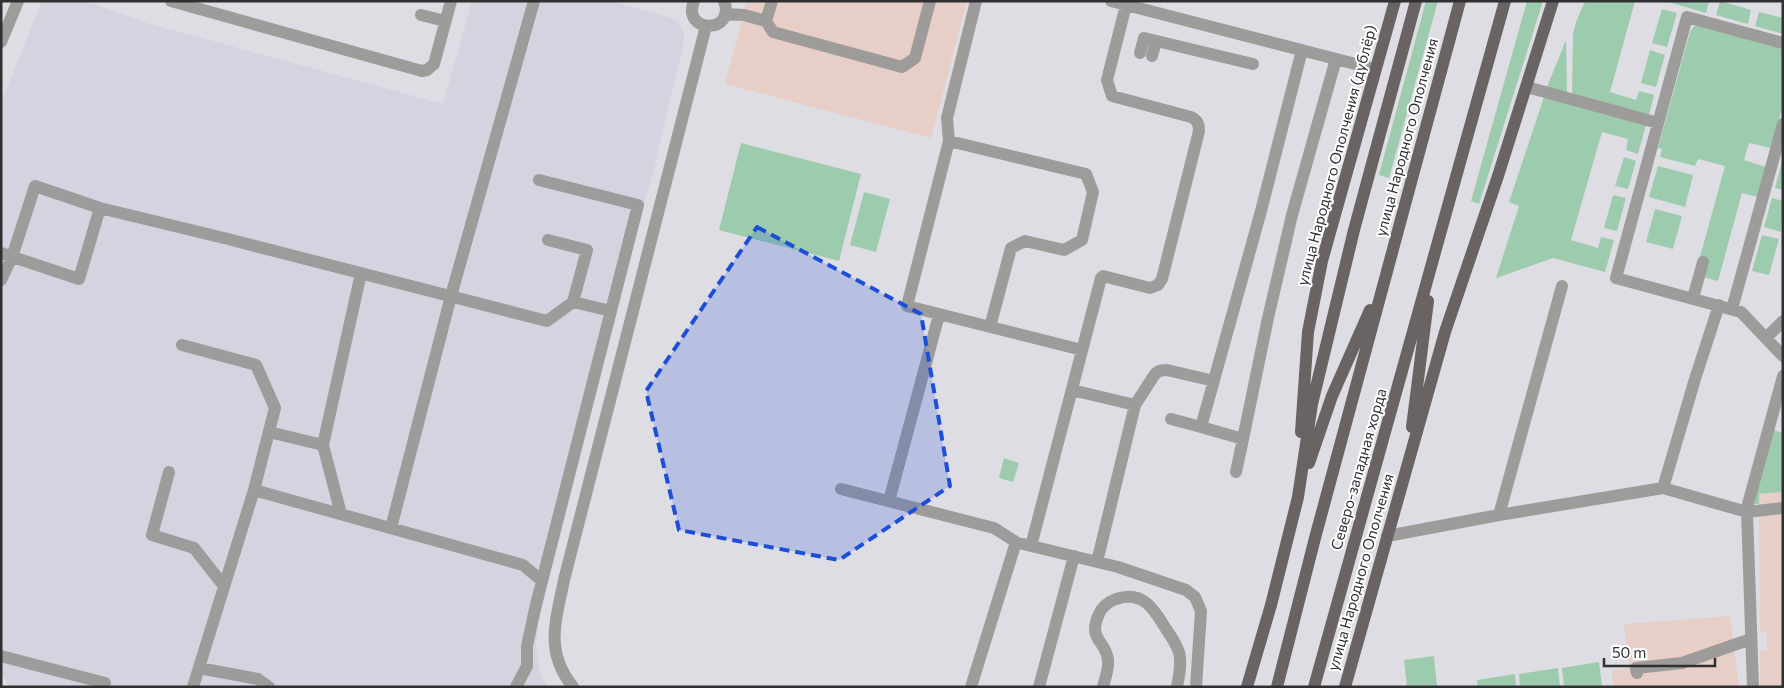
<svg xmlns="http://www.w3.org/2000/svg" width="1784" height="688" font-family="Commissioner,sans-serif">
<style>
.built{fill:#d6d2e0}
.education{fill:#e7cec6}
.green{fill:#9dcbad}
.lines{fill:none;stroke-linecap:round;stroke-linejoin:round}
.minor{stroke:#9e9b9b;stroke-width:12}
.major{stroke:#696364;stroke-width:12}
.marked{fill:#1d4ed8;fill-opacity:0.2;stroke:#1d4ed8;stroke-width:4;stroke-dasharray:10 6;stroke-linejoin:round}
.labels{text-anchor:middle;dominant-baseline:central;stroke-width:4;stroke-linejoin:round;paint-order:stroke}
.street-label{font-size:15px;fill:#302f31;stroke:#fff}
</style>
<rect width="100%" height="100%" fill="#dfdde4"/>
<path class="built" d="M 42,1 L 86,1 L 147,23 L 443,104 L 472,1 L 610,1 L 671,18 L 677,21 L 684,34 L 684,42 L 653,172 L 644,204 L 538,623 L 536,647 L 541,677 L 548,687 L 9,687 L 1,672 L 1,102 Z"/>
<path class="education" d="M 747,1 L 967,1 L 931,138 L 725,84 Z
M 1783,492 L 1783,686 L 1760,687 L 1760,650 L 1767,650 L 1767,632 L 1760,632 L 1759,494 Z
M 1730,616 L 1739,687 L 1613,687 L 1612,670 L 1629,668 L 1624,624 Z"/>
<path class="green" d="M 1426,1 L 1438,1 L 1389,178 L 1379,175 Z
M 1527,1 L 1543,1 L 1479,204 L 1471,201 Z
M 1585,1 L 1635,1 L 1610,92 L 1636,100 L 1639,91 L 1654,95 L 1649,115 L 1572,94 L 1573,34 L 1576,22 Z
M 1665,1 L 1709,1 L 1706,13 Z
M 1720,1 L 1751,10 L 1748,24 L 1716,15 Z
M 1662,9 L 1677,13 L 1667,47 L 1652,43 Z
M 1759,12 L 1783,18 L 1783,34 L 1755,26 Z
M 1698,25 L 1783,48 L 1783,105 L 1771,148 L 1749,143 L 1744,160 L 1766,167 L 1758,197 L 1742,193 L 1718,281 L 1695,275 L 1725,166 L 1698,159 L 1695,166 L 1660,157 L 1662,149 L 1658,148 L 1690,32 L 1694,26 Z
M 1566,40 L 1567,93 L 1547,87 Z
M 1650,50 L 1665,55 L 1656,87 L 1641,83 Z
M 1544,97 L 1646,125 L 1638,154 L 1626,150 L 1628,139 L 1602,132 L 1571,240 L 1598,248 L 1601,237 L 1614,240 L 1605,272 L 1553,258 L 1496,278 L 1519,206 L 1509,202 Z
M 741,143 L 861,174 L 839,261 L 719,230 Z
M 1624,157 L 1636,161 L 1628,189 L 1615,186 Z
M 1783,158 L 1783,190 L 1775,188 Z
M 1658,166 L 1693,175 L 1685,207 L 1649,197 Z
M 864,192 L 890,199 L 876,252 L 850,245 Z
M 1613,195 L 1626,198 L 1617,231 L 1604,228 Z
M 1772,198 L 1783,201 L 1781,232 L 1764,227 Z
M 1655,209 L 1682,216 L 1673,249 L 1646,242 Z
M 1762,235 L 1779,239 L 1769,275 L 1752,271 Z
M 1773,430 L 1783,433 L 1783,492 L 1759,494 L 1759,504 L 1754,504 Z
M 1004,458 L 1019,463 L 1013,482 L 999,478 Z
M 1434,656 L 1437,687 L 1407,687 L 1404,660 Z
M 1599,662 L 1602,687 L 1564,687 L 1562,668 Z
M 1558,668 L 1560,687 L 1520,687 L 1519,674 Z
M 1515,674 L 1516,687 L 1478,687 L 1477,680 Z"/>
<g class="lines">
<path class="minor" d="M 171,1 L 422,71 L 427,70 L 434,64 L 451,1
M 694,1 C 681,34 737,34 724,1
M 772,1 L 766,21 L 773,32 L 902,67 L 915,58 L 930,1
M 976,1 L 947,118 L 949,141 L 907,306 L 1082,350
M 1111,1 L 1375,69
M 725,14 L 744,15 L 766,21
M 421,15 L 445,21
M 1,42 L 18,1
M 1783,43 L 1687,17 L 1616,278 L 1741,312 L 1783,356
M 1302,50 L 1261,211 L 1201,427 L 1243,439 L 1268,318 L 1292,215 L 1336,59
M 1140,53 L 1144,38 L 1253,64
M 1152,56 L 1156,41
M 1527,87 L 1658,123
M 949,141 L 1086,174 L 1093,192 L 1082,240 L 1064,250 L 1025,241 L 1011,248 L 990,327
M 539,180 L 638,205 L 542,581
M 548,240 L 587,250 L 573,302
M 1,253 L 79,279 L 100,208
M 1,280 L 12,257 L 35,186 L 100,208 L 228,239 L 547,321 L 573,302 L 611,311
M 1693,298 L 1703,262
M 1732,309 L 1783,124
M 1766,338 L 1783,321
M 182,345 L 256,365 L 275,408 L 254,490
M 1072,390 L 1135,405
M 1171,419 L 1201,427
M 269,432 L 323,445 L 341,514
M 323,445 L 361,273
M 169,472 L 152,535 L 194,548 L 224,586
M 1236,472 L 1243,439
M 1663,488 L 1695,379 L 1719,305
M 841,489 L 994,528 L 1016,542 L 971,687
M 889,501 L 939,315
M 1499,515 L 1562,286
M 391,528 L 451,296 L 534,1
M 1387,536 L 1499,515 L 1663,488 L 1747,512 L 1783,508
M 1023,544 L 1118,567 L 1186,590 L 1195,597 L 1201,611 L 1196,687
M 1031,546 L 1101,278 L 1103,276 L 1150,288 L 1158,285 L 1162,279 L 1199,131 C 1199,123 1197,120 1191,117 L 1112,96 L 1107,80 L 1126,5
M 1097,562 L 1135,405 L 1153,377 C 1157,371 1160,370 1167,370 L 1214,381
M 1,656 L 105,683
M 199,668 L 258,679 L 269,687
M 1637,673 L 1636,668 L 1682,663 L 1751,639
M 193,687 L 254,490 L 523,565 L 542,581 L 535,609 L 527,646 L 527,666 L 516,687
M 573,687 C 544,651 556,621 564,580 L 706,26
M 1039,687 L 1074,556
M 1103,687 C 1105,679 1109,669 1108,660 C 1106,640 1087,640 1099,614 C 1102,607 1108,602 1116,599 C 1143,590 1154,609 1166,629 C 1171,636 1176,644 1179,652 C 1182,664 1179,675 1177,687
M 1753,687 L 1747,512 L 1748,504 L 1783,376"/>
<path class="major" d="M 1412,427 L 1428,301
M 1301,432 L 1308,332 L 1322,261 L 1395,1
M 1309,463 L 1332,396 L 1370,310
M 1247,687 L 1271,605 L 1298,497 L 1312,404 L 1354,230 L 1416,1
M 1277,687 L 1315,538 L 1460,1
M 1314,687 L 1505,1
M 1345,687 L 1445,332 L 1498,176 L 1553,1"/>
</g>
<path class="marked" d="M 757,227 L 921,314 L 950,486 L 839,560 L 679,530 L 646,391 Z"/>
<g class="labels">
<g class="street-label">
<text transform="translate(1406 137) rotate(-75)">улица Народного Ополчения</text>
<text transform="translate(1336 155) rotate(-75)">улица Народного Ополчения (дублёр)</text>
<text transform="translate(1358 469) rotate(-74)">Северо-западная хорда</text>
<text transform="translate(1360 572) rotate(-74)">улица Народного Ополчения</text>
</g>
</g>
<rect width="1784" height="688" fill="none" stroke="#302f31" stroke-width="5"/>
<path d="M1604 658v8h111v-8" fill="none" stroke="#302f31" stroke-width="2.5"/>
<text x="1612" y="658" font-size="15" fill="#302f31" stroke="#ffffff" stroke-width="4" paint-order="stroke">50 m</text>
</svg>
